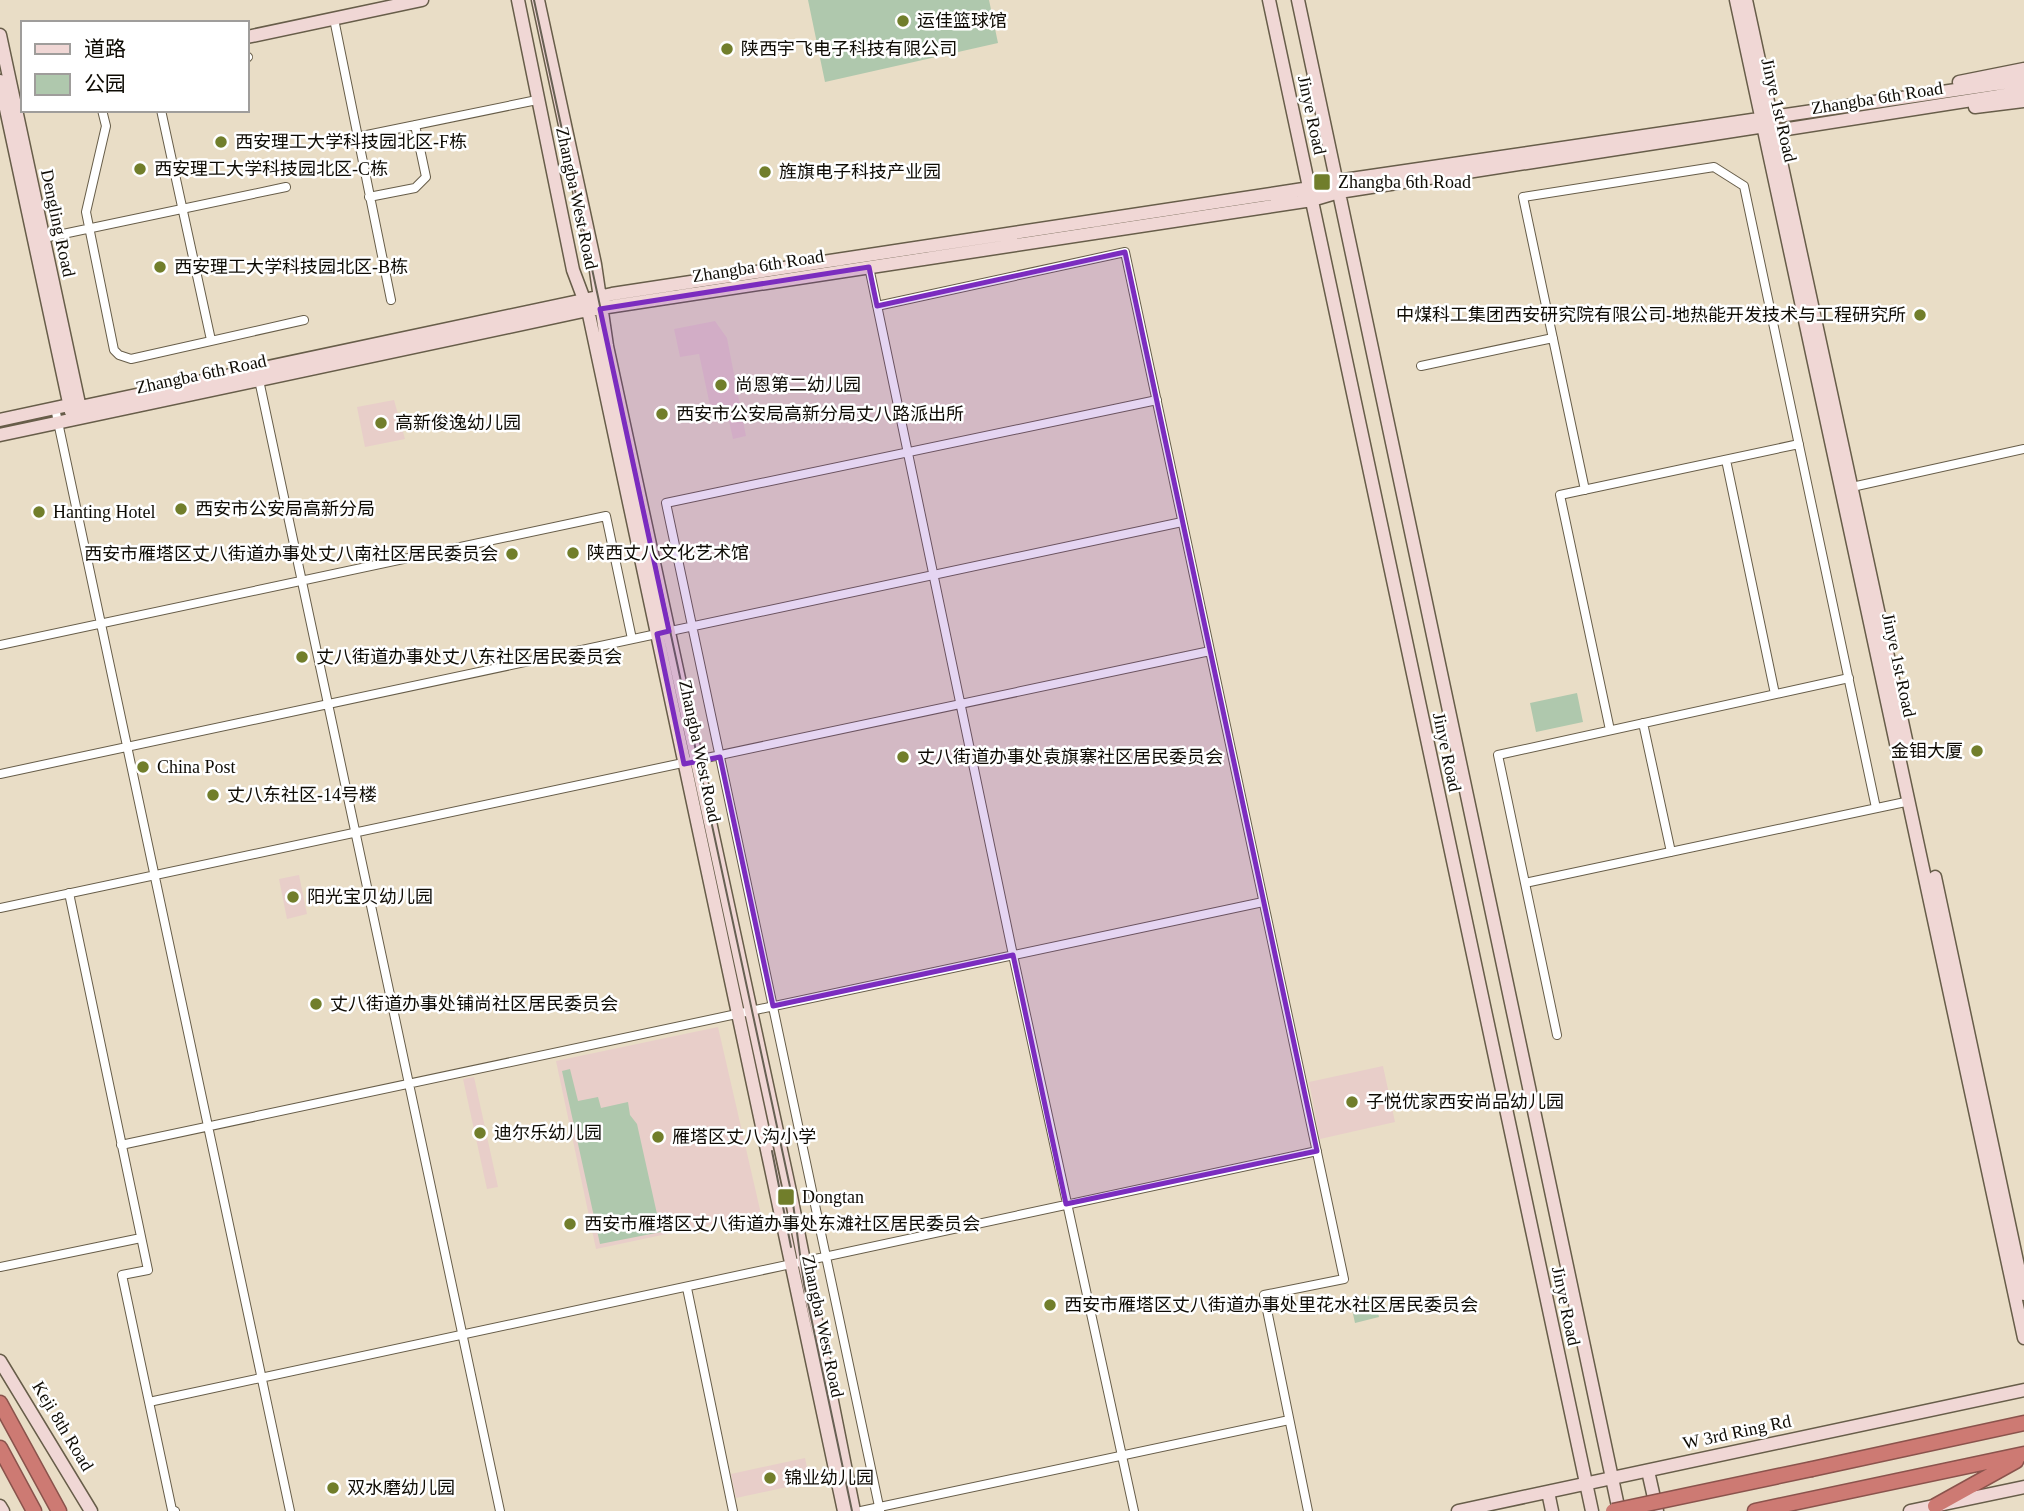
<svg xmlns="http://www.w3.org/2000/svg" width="2024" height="1511" font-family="'Times New Roman','Noto Sans SC',serif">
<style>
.commercial{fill:#e8cec9}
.green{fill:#afc8ad}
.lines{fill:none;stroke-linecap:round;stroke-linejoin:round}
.street-casing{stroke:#675d49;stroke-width:10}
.secondary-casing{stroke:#675d49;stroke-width:15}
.highway-casing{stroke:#8a534c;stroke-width:17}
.street{stroke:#fff;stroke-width:8}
.secondary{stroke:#f0d7d5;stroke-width:12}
.highway{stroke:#cd7a73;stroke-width:14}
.tram{stroke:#676053;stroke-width:2}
.highway-bridge-casing{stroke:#8a534c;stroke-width:17;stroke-linecap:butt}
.highway-bridge{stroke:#cd7a73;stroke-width:14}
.marked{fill:#7b2cbf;fill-opacity:0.2;stroke:#7b2cbf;stroke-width:5;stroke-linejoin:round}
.poi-dot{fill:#717e2b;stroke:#fff;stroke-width:2.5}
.labels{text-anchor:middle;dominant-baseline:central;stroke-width:5;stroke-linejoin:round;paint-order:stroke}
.poi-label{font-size:18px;fill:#0e0b04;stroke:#fff;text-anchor:start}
.street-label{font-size:18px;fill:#0e0b04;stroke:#fff}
</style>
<rect width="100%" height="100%" fill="#e9ddc6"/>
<path class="commercial" d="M 715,321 L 727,338 L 746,436 L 733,439 L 727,412 L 712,415 L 699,354 L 680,357 L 674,329 Z
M 394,400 L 405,439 L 365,447 L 357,407 Z
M 299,875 L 307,914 L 287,919 L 279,879 Z
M 718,1027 L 761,1214 L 596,1249 L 556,1061 Z
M 1383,1066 L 1395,1122 L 1320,1139 L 1309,1082 Z
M 474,1077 L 498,1187 L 487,1189 L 463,1079 Z
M 805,1458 L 810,1482 L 736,1498 L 731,1474 Z"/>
<path class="green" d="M 808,0 L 989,0 L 998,43 L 825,82 Z
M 1577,693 L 1583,722 L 1536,732 L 1530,703 Z
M 570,1069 L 578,1101 L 598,1097 L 601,1108 L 628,1102 L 630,1115 L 637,1124 L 661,1232 L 600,1244 L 562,1071 Z
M 1374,1295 L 1379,1317 L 1355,1323 L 1350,1300 Z"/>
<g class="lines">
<defs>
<path id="street" d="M 334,19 L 391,300
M 247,58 L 248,57
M 102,110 L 106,126 L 86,212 L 114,350 L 119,355 L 131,359 L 304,320
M 161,110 L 211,340
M 357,137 L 532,101
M 369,197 L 415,188 L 426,177 L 415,125
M 44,238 L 286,187
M 869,267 L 1013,955 L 1134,1511
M 877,306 L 1125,252 L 1344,1279 L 1264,1295 L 1308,1511
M 1421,366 L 1553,338
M 259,380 L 500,1511
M 55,408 L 290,1511
M 1726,460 L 1775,694
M 1852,487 L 2024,449
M 1585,490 L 1523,197 L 1714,167 L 1744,186 L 1876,808
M 0,645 L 606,516 L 632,639
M 1643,723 L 1671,852
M 1610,730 L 1560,495 L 1799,444
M 0,774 L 1182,522
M 1525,883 L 1910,801
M 69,893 L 148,1270 L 122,1275 L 172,1510 L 175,1511
M 0,908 L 1210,651
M 1557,1035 L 1498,755 L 1849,678
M 121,1145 L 1263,902
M 0,1267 L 141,1238
M 687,1288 L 733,1511
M 149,1402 L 1317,1151
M 861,1511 L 1289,1420
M 880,1511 L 666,503 L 1157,400"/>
<path id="secondary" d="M 518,0 L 573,270 L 588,310 L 844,1511
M 538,0 L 595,264 L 607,346 L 791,1196 L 854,1511
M 1269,0 L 1592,1511
M 1298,0 L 1619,1511
M 1736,0 L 2024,1338
M 1746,0 L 1908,749
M 0,35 L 81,413
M 247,37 L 422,0
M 0,81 L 71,412
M 1959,82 L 2024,69
M 1975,107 L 2024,101
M 0,420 L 69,405 L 80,407 L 612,294 L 1310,188 L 1337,181 L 2024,80
M 0,435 L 588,310 L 1312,200 L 1339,192 L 1765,126 L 1775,131 L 2024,92
M 1935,877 L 2024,1294
M 0,1361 L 91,1511
M 1648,1471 L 1657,1511
M 1548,1492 L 1552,1511
M 0,1506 L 3,1511
M 1458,1511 L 2024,1390
M 1910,1511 L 2024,1487"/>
<path id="highway" d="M 0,1403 L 59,1511
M 0,1448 L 34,1511
M 1812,1469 L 2024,1423
M 1935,1506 L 2016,1461
M 1755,1511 L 2024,1454"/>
</defs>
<use href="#street" class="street-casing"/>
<use href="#secondary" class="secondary-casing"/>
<use href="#highway" class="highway-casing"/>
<use href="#street" class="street"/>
<use href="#secondary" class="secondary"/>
<use href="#highway" class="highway"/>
<path class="tram" d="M 534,0 L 792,1196 L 804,1284 L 852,1511
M 772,1151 L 791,1247"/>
<defs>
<path id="highway-bridge" d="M 1613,1511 L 1812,1469"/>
</defs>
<use href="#highway-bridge" class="highway-bridge-casing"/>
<use href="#highway-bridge" class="highway-bridge"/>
</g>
<path class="marked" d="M 1125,252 L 1317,1151 L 1066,1204 L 1013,955 L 773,1006 L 720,757 L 684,764 L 657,634 L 669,631 L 600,309 L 869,267 L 877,306 Z"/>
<g class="poi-dot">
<circle cx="903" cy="21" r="7"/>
<circle cx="727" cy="49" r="7"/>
<circle cx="221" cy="142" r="7"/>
<circle cx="140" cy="169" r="7"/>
<circle cx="765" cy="172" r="7"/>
<rect x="1313" y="173" width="18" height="18" rx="3.5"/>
<circle cx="160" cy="267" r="7"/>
<circle cx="1920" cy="315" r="7"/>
<circle cx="721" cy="385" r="7"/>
<circle cx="662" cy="414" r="7"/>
<circle cx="381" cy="423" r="7"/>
<circle cx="181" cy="509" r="7"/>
<circle cx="39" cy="512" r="7"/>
<circle cx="573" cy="553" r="7"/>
<circle cx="512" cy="554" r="7"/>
<circle cx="302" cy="657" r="7"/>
<circle cx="1977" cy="751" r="7"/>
<circle cx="903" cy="757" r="7"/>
<circle cx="143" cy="767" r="7"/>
<circle cx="213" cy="795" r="7"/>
<circle cx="293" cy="897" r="7"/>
<circle cx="316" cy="1004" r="7"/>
<circle cx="1352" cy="1102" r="7"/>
<circle cx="480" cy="1133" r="7"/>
<circle cx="658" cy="1137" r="7"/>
<rect x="777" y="1188" width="18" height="18" rx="3.5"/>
<circle cx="570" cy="1224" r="7"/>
<circle cx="1050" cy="1305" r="7"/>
<circle cx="770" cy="1478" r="7"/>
<circle cx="333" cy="1488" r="7"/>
</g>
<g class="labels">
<g class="poi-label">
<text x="917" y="21">运佳篮球馆</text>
<text x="741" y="49">陕西宇飞电子科技有限公司</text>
<text x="235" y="142">西安理工大学科技园北区-F栋</text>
<text x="154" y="169">西安理工大学科技园北区-C栋</text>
<text x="779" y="172">旌旗电子科技产业园</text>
<text x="1338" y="182">Zhangba 6th Road</text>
<text x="174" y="267">西安理工大学科技园北区-B栋</text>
<text x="1906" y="315" text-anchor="end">中煤科工集团西安研究院有限公司-地热能开发技术与工程研究所</text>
<text x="735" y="385">尚恩第二幼儿园</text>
<text x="676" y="414">西安市公安局高新分局丈八路派出所</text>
<text x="395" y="423">高新俊逸幼儿园</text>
<text x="195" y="509">西安市公安局高新分局</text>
<text x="53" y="512">Hanting Hotel</text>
<text x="587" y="553">陕西丈八文化艺术馆</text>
<text x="498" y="554" text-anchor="end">西安市雁塔区丈八街道办事处丈八南社区居民委员会</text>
<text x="316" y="657">丈八街道办事处丈八东社区居民委员会</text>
<text x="1963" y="751" text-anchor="end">金钼大厦</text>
<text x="917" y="757">丈八街道办事处袁旗寨社区居民委员会</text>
<text x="157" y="767">China Post</text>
<text x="227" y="795">丈八东社区-14号楼</text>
<text x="307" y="897">阳光宝贝幼儿园</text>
<text x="330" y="1004">丈八街道办事处铺尚社区居民委员会</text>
<text x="1366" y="1102">子悦优家西安尚品幼儿园</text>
<text x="494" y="1133">迪尔乐幼儿园</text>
<text x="672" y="1137">雁塔区丈八沟小学</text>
<text x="802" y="1197">Dongtan</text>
<text x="584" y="1224">西安市雁塔区丈八街道办事处东滩社区居民委员会</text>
<text x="1064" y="1305">西安市雁塔区丈八街道办事处里花水社区居民委员会</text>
<text x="784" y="1478">锦业幼儿园</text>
<text x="347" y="1488">双水磨幼儿园</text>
</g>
<g class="street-label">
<text transform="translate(1877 98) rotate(-9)">Zhangba 6th Road</text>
<text transform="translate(1779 110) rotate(77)">Jinye 1st Road</text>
<text transform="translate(1312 115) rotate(78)">Jinye Road</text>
<text transform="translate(577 198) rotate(78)">Zhangba West Road</text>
<text transform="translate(58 223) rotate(78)">Dengling Road</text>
<text transform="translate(758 266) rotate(-9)">Zhangba 6th Road</text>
<text transform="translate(201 374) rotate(-12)">Zhangba 6th Road</text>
<text transform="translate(1899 665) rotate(78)">Jinye 1st Road</text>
<text transform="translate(700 751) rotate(78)">Zhangba West Road</text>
<text transform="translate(1447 752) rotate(78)">Jinye Road</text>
<text transform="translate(1566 1306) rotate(78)">Jinye Road</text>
<text transform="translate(823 1326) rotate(78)">Zhangba West Road</text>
<text transform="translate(63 1426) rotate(59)">Keji 8th Road</text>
<text transform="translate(1737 1432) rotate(-12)">W 3rd Ring Rd</text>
</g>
</g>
<rect x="21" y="21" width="228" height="91" fill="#ffffff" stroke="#9f9d9b" stroke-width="2"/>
<rect x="35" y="44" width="35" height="10" fill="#f0d7d5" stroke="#9f9d9b" stroke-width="2"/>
<text x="84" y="56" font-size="21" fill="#0e0b04">道路</text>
<rect x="35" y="74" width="35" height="21" fill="#afc8ad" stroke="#9f9d9b" stroke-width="2"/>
<text x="84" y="91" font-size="21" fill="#0e0b04">公园</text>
</svg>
